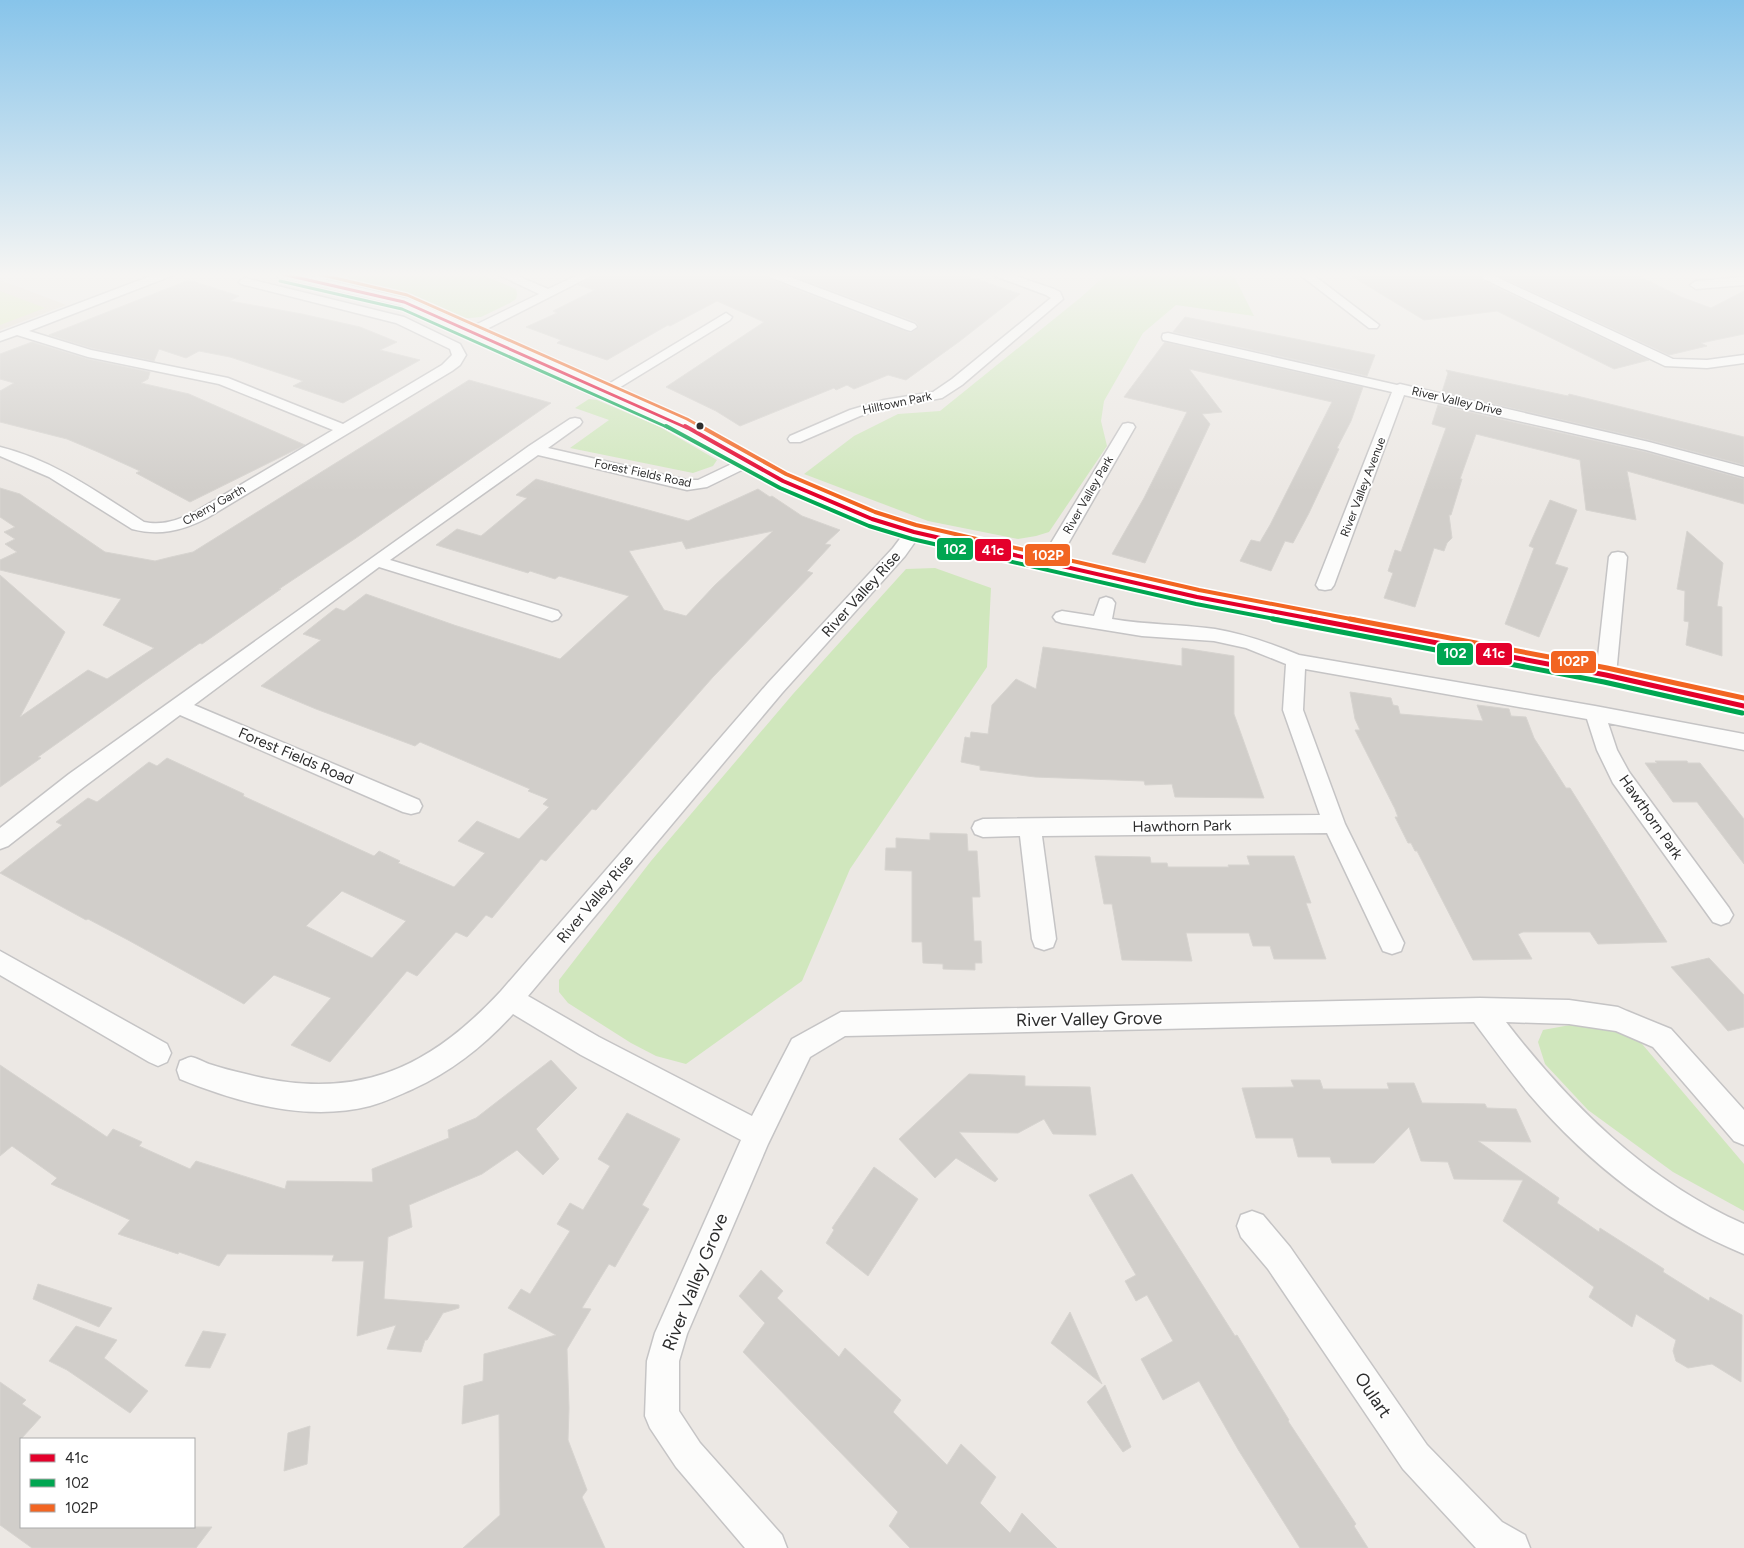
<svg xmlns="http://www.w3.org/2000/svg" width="1744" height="1548" font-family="Figtree,sans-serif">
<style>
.education{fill:#e6dfd2}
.green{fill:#d0e7bd}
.pitch{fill:#dcebba}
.building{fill:#d1ceca;stroke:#d7d4d0;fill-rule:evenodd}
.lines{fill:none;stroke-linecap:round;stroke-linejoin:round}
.minor-casing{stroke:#c5c4c5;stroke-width:3}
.tertiary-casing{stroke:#c5c4c5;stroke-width:3}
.minor{fill:#fcfcfb;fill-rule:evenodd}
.tertiary{fill:#fcfcfb;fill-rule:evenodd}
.bus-1-far2-casing{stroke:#fff;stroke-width:5.5}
.bus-1-far1-casing{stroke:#fff;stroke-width:7}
.bus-1-casing{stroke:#fff;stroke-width:9}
.bus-2-far2-casing{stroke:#fff;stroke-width:5.5}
.bus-2-far1-casing{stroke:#fff;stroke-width:7}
.bus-2-casing{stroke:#fff;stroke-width:9}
.bus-3-far2-casing{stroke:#fff;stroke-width:5.5}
.bus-3-far1-casing{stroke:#fff;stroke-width:7}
.bus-3-casing{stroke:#fff;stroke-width:9}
.bus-1-far2{stroke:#e4002b;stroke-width:3}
.bus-1-far1{stroke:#e4002b;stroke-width:4}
.bus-1{stroke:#e4002b;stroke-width:5}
.bus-2-far2{stroke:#00a651;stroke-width:3}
.bus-2-far1{stroke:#00a651;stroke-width:4}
.bus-2{stroke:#00a651;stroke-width:5}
.bus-3-far2{stroke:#f26522;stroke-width:3}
.bus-3-far1{stroke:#f26522;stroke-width:4}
.bus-3{stroke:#f26522;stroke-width:5}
.bus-dot{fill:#2e2e2e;stroke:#fff;stroke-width:2}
.labels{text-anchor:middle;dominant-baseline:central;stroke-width:4;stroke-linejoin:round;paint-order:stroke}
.far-street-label{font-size:12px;fill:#2e2e2e;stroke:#fff}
.street-label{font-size:15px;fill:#2e2e2e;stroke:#fff}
.near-street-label{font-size:18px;fill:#2e2e2e;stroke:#fff}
.line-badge{stroke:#fff;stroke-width:2}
.badge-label{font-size:14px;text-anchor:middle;font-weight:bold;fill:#fff}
</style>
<rect width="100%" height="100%" fill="#ece8e4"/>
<path class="education" d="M 0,280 L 64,304 L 66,305 L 0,330 Z"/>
<path class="green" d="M 345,274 L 481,274 L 516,289 L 517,294 L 516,299 L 510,303 L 481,317 L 458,319 L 403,295 L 344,281 L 349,278 Z
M 1107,274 L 1233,274 L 1254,316 L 1176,305 L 1143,333 L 1104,401 L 1101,421 L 1107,446 L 1049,532 L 1036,536 L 1018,539 L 928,521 L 804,474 L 854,436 L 898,414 L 940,411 L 1080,298 Z
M 589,399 L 597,400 L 660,427 L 717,460 L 713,466 L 693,473 L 570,448 L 609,420 L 575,408 Z
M 935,568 L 991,588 L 987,667 L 850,869 L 802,981 L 686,1064 L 656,1056 L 631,1043 L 568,1003 L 559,992 L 559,980 L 651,861 L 793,694 L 906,569 Z
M 1570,1025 L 1619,1026 L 1637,1038 L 1744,1164 L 1744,1211 L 1673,1172 L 1588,1110 L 1545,1064 L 1538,1042 L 1543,1030 Z"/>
<path class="pitch" d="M 0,291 L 45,308 L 0,325 Z"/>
<path class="building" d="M 597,274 L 763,274 L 766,278 L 911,333 L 919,327 L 916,322 L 787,274 L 962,274 L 1020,294 L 960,341 L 906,380 L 888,375 L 854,389 L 847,385 L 836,390 L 834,388 L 740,426 L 716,411 L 666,387 L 764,322 L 717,301 L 670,326 L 668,325 L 607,360 L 557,343 L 561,340 L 526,327 L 557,313 L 553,311 L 595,290 L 578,285 Z
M 1348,274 L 1482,274 L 1480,277 L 1483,281 L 1649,360 L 1614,369 L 1497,311 L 1424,320 Z
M 1494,274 L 1635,274 L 1681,297 L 1711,308 L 1744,291 L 1744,334 L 1701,343 L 1707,346 L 1669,355 Z
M 189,280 L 239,296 L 230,301 L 302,314 L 360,327 L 397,342 L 380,350 L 420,360 L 343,403 L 293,386 L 303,381 L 230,357 L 199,351 L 186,358 L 159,349 L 154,361 L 91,348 L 49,335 Z
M 1185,317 L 1276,335 L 1375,355 L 1367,376 L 1173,332 Z
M 32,342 L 88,359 L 150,372 L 148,379 L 141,383 L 189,394 L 305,445 L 190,502 L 136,473 L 140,471 L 98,452 L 67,439 L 0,422 L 0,391 L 14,383 L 0,379 L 0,354 Z
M 1165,342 L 1363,387 L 1351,421 L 1337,448 L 1339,449 L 1309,513 L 1293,543 L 1285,541 L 1271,571 L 1240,561 L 1251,540 L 1260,542 L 1270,525 L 1332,402 L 1189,369 L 1222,412 L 1202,414 L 1210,424 L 1145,563 L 1112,554 L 1144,498 L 1187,412 L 1124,397 Z
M 1446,370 L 1568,396 L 1569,394 L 1744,437 L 1744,465 L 1649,440 L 1442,392 L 1448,373 Z
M 469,380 L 551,403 L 356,538 L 279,589 L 281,589 L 202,644 L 200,643 L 142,683 L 38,757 L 41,758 L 0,787 L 0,575 L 65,632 L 20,717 L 88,670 L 107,679 L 154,648 L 103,625 L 121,599 L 0,570 L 0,560 L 17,552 L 5,544 L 15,539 L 4,532 L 15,527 L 0,517 L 0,488 L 20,494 L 105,552 L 155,561 L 171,557 L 193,552 Z
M 1438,405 L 1646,452 L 1744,479 L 1744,504 L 1627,471 L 1636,520 L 1586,510 L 1580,460 L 1476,434 L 1460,479 L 1462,479 L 1451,515 L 1449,515 L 1452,538 L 1447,543 L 1444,551 L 1434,548 L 1415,607 L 1384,598 L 1393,573 L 1388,571 L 1395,550 L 1401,552 L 1446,428 L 1432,424 Z
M 536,479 L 688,521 L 758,489 L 770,497 L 772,496 L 802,516 L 840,530 L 825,544 L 831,545 L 807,571 L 813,573 L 713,677 L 596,810 L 592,809 L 546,861 L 541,859 L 492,918 L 486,915 L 467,937 L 456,932 L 417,976 L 407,971 L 330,1062 L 291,1045 L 331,998 L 274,975 L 244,1004 L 128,940 L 88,919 L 86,920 L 0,873 L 62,825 L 56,822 L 88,798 L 97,802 L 149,762 L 157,766 L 167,758 L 244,794 L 243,796 L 374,856 L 379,851 L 400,861 L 398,863 L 454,887 L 485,853 L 458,841 L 477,821 L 519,839 L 549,807 L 543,804 L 548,799 L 528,791 L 530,789 L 420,742 L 415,746 L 316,709 L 261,686 L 321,640 L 303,634 L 336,608 L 344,611 L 366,594 L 454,625 L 560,659 L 629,596 L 559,576 L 555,579 L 530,571 L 528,573 L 436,545 L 457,529 L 481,536 L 527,498 L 516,495 ZM 773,531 L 715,585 L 686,616 L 664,610 L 629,551 L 682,541 L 686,549 ZM 342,891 L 406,921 L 372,958 L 306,926 Z
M 1550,500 L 1577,510 L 1555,564 L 1568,568 L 1539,637 L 1505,624 L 1534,548 L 1529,546 Z
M 1687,531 L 1723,563 L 1717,606 L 1722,607 L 1722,656 L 1686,645 L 1689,622 L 1684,621 L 1685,591 L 1677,589 Z
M 1043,647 L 1182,666 L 1182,648 L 1234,656 L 1234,714 L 1264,798 L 1175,797 L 1172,784 L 1145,785 L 1144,781 L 1035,777 L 980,770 L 980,766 L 961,762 L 965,737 L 970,738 L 971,732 L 988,734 L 992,705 L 1016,679 L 1036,689 Z
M 1350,692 L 1391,698 L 1393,705 L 1398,706 L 1400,714 L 1483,721 L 1477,705 L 1509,709 L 1511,716 L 1526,717 L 1534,738 L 1566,788 L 1570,788 L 1667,942 L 1598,944 L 1590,932 L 1523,932 L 1518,934 L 1532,959 L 1473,960 L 1417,851 L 1415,851 L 1411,843 L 1408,843 L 1395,817 L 1398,817 L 1395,809 L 1355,730 L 1360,730 L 1355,719 Z
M 1655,761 L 1687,761 L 1688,763 L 1700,763 L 1744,819 L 1744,864 L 1697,802 L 1673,802 L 1645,763 L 1657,763 Z
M 930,833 L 967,834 L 968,851 L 977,851 L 980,897 L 972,897 L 974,941 L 981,941 L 982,963 L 975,963 L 975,970 L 943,969 L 943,964 L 923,963 L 922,942 L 912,942 L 912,871 L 885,870 L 886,848 L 896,848 L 896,838 L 930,840 Z
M 1095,856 L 1150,857 L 1151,863 L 1167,863 L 1168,867 L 1229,867 L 1228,865 L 1250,865 L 1247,856 L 1294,856 L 1311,903 L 1306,903 L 1326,959 L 1274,959 L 1270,946 L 1253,946 L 1249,933 L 1186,933 L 1192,961 L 1122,960 L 1112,904 L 1104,904 Z
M 1709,958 L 1744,995 L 1744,1027 L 1728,1031 L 1671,967 Z
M 551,1060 L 577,1088 L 536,1129 L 559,1159 L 543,1175 L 517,1150 L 482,1174 L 409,1205 L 412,1227 L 388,1237 L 384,1299 L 459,1305 L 459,1308 L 443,1313 L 427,1340 L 425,1340 L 421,1352 L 387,1349 L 396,1325 L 357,1336 L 364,1261 L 332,1261 L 334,1255 L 227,1254 L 219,1266 L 179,1252 L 178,1254 L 118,1234 L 130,1220 L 51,1184 L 57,1178 L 12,1146 L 0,1156 L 0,1065 L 107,1137 L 113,1129 L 142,1142 L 139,1146 L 190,1169 L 196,1161 L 285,1189 L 287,1181 L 373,1182 L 372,1169 L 449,1138 L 448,1130 L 476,1118 Z
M 969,1074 L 1025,1076 L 1025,1086 L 1090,1087 L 1096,1135 L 1053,1134 L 1044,1119 L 1018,1133 L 959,1132 L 998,1179 L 995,1182 L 956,1158 L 935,1178 L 899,1139 Z
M 1291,1080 L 1320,1080 L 1323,1089 L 1389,1089 L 1387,1083 L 1414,1083 L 1422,1103 L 1485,1104 L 1487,1108 L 1516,1109 L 1531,1142 L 1478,1141 L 1559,1198 L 1557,1203 L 1599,1232 L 1600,1228 L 1664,1269 L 1663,1272 L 1709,1301 L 1710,1297 L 1742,1315 L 1741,1382 L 1712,1364 L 1688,1368 L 1676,1361 L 1673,1351 L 1676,1340 L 1636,1314 L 1632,1327 L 1609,1311 L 1589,1297 L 1594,1287 L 1503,1221 L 1523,1180 L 1454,1179 L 1448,1162 L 1421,1161 L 1409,1127 L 1374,1163 L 1332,1163 L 1330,1157 L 1298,1157 L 1293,1138 L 1256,1138 L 1242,1088 L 1294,1087 Z
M 627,1113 L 680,1139 L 642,1205 L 649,1209 L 633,1236 L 615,1267 L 609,1264 L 582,1308 L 591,1309 L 567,1349 L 569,1408 L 568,1440 L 587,1490 L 582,1497 L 605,1548 L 463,1548 L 500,1515 L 499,1414 L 462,1424 L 464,1386 L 483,1381 L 484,1354 L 556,1335 L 508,1308 L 521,1289 L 530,1294 L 570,1231 L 557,1224 L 570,1203 L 583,1210 L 610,1166 L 598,1159 Z
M 874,1167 L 918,1199 L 868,1276 L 826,1243 L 834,1230 L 832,1228 Z
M 1132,1174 L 1235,1336 L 1237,1335 L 1289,1420 L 1288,1421 L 1356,1524 L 1354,1526 L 1368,1548 L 1300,1548 L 1239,1451 L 1199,1381 L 1163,1400 L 1141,1359 L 1173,1341 L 1147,1295 L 1136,1301 L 1125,1281 L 1136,1275 L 1089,1195 Z
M 761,1270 L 783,1291 L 777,1298 L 839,1357 L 845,1348 L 901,1400 L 893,1412 L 947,1465 L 961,1444 L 996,1477 L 980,1503 L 1010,1533 L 1022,1513 L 1057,1548 L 910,1548 L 889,1526 L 898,1512 L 743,1352 L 765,1323 L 739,1296 Z
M 38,1284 L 112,1308 L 99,1327 L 33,1299 Z
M 1070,1312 L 1102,1384 L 1051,1343 Z
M 76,1326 L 117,1340 L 104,1358 L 148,1391 L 130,1413 L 67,1370 L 49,1361 Z
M 203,1331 L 226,1334 L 210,1368 L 185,1366 Z
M 0,1382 L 26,1400 L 22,1404 L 41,1417 L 21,1439 L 21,1527 L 212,1527 L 196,1548 L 32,1548 L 0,1525 Z
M 1105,1385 L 1131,1447 L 1123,1452 L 1087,1402 Z
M 310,1426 L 307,1464 L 284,1471 L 288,1433 Z"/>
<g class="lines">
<defs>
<path id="minor" d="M 156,274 L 173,274 L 171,276 L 29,331 L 91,350 L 228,378 L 343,424 L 442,365 L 452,355 L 450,349 L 396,323 L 241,284 L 239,282 L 241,280 L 245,278 L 404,317 L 460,344 L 466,355 L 460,365 L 452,371 L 207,518 C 182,531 159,536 132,529 L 49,477 L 0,456 L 0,447 C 53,460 99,493 144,522 C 163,526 178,520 195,512 L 333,430 L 219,384 L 88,357 L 17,335 L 0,341 L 0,333 Z
M 319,274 L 334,274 L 318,283 L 310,283 L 308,281 Z
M 497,274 L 513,274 L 548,289 L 580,274 L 595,274 L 473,336 L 465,336 L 463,333 L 465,330 L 539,294 Z
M 765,274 L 782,274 L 915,324 L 917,327 L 911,331 L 907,330 L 767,276 Z
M 993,274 L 1010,274 L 1054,289 L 1060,292 L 1063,299 L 962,385 L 942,398 L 886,408 L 860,416 L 800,442 L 790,442 L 788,439 L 790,436 L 850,410 L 884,400 L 933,392 L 952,379 L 1051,298 L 1046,295 L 995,276 Z
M 1299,274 L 1312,274 L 1379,325 L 1377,328 L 1369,328 Z
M 1484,275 L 1492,275 L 1673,359 L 1707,360 L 1744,355 L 1744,363 L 1707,368 L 1665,366 L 1484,279 L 1482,277 Z
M 1744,277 L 1744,285 L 1696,289 L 1690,285 L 1696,281 Z
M 726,313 L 732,317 L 730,320 L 609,394 L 604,395 L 597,391 Z
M 1168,333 L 1397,385 L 1400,384 L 1649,442 L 1744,467 L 1744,477 L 1646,450 L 1404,395 L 1334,585 L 1331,589 L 1325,590 L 1319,589 L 1316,585 L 1392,392 L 1163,340 L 1162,337 L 1163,334 Z
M 575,418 L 580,419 L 582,422 L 580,425 L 548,448 L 687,480 L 698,480 L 742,459 L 752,459 L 755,462 L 752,465 L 707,487 L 687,490 L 538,455 L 390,560 L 558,611 L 561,615 L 558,619 L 552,621 L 546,619 L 379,567 L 194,705 L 419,800 L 422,806 L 419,812 L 411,814 L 403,812 L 180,715 L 85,786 L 8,846 L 0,849 L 0,828 L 69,774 L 529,446 L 570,419 Z
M 1128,423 L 1133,424 L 1135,427 L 1057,563 L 1054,567 L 1048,568 L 1042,567 L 1039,563 L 1121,427 L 1123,424 Z
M 914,527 L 920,528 L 922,532 L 905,556 L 782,693 L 528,996 L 599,1037 L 752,1116 L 792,1039 L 841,1012 L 1480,998 L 1569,1000 L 1618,1007 L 1627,1011 L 1671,1029 L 1744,1110 L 1744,1145 L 1734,1141 L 1653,1047 L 1616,1031 L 1569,1024 L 1506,1022 C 1570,1105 1647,1181 1744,1224 L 1744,1254 C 1661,1220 1588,1163 1529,1094 C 1510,1071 1492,1046 1474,1022 L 845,1036 L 810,1057 L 768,1144 L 687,1334 L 679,1361 L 679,1411 L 700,1443 L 782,1535 L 787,1548 L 745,1548 L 676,1467 L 650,1428 L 645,1416 L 647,1361 L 655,1333 L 741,1140 L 581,1055 L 513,1014 C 484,1046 452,1071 413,1089 C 399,1095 385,1102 370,1106 C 307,1122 239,1103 180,1079 L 177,1070 L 180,1061 C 184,1060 188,1057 191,1057 C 197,1058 204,1062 209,1064 C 221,1068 233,1071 246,1074 C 354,1102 427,1071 501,991 L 768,683 L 893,548 L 908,528 Z
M 1618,552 L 1624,553 L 1627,557 L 1616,675 L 1613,680 L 1606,682 L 1599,680 L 1596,675 L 1609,557 L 1612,553 Z
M 1106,597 L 1112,599 L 1115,603 L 1112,619 C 1146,625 1181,624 1215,629 C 1245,634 1272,644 1299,655 L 1595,706 L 1744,734 L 1744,750 L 1608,723 L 1617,750 L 1629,772 L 1729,908 L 1733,915 L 1729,922 L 1721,925 L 1713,922 L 1613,783 L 1597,750 L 1587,719 L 1305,669 L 1303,710 L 1345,824 L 1404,943 L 1401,951 L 1392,954 L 1383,951 L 1327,833 L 1042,836 L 1056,939 L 1053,947 L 1044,950 L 1035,947 L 1032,939 L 1020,836 L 983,837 L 975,834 L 972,828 L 975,822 L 983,819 L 1320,815 L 1283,710 L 1286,664 L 1246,648 L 1214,641 L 1142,636 L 1062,623 L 1056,621 L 1053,617 L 1056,613 L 1062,611 L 1094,616 L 1100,599 Z
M 0,951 L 167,1044 L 171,1053 L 167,1062 L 158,1066 L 149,1062 L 0,975 Z
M 1252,1211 L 1263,1215 L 1290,1247 L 1427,1445 L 1502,1522 L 1525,1535 L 1530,1548 L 1476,1548 L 1403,1469 L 1268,1269 L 1241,1237 L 1237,1226 L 1241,1215 Z"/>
<path id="tertiary" d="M 275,274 L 302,274 L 409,299 L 690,422 L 790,477 L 879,515 L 919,527 L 1197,590 L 1606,667 L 1744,697 L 1744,715 L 1606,683 L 1197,604 L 907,536 L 865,523 L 776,485 L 678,430 L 399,305 L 277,277 Z"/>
</defs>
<use href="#minor" class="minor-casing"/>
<use href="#tertiary" class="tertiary-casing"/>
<use href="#minor" class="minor"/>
<use href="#tertiary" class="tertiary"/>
<defs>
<path id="bus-1-far2" d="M 282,274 L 404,302 L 687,428"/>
<path id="bus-1-far1" d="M 685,426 L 783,481 L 872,519 L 914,532 L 1197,597 L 1318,620"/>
<path id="bus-1" d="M 1311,619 L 1606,675 L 1744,706"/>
<path id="bus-2-far2" d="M 280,281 L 402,309 L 669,428"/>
<path id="bus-2-far1" d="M 666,426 L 780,488 L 869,526 L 912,539 L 1196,604 L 1280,620"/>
<path id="bus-2" d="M 1273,619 L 1604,682 L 1742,713"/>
<path id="bus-3-far2" d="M 318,274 L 407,295 L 687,419 L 703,428"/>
<path id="bus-3-far1" d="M 700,426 L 786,474 L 875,512 L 916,525 L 1199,590 L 1356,620"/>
<path id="bus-3" d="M 1350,619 L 1607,668 L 1744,698"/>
</defs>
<use href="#bus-1-far2" class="bus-1-far2-casing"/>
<use href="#bus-1-far1" class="bus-1-far1-casing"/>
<use href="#bus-1" class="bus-1-casing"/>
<use href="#bus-2-far2" class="bus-2-far2-casing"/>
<use href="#bus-2-far1" class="bus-2-far1-casing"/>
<use href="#bus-2" class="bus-2-casing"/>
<use href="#bus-3-far2" class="bus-3-far2-casing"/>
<use href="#bus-3-far1" class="bus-3-far1-casing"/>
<use href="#bus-3" class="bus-3-casing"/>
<use href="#bus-1-far2" class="bus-1-far2"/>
<use href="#bus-1-far1" class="bus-1-far1"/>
<use href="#bus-1" class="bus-1"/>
<use href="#bus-2-far2" class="bus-2-far2"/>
<use href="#bus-2-far1" class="bus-2-far1"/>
<use href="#bus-2" class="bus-2"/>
<use href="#bus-3-far2" class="bus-3-far2"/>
<use href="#bus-3-far1" class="bus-3-far1"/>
<use href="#bus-3" class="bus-3"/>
</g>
<linearGradient id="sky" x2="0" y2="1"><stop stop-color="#87c4ea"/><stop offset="0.56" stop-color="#f6f5f3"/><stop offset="1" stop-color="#f6f5f3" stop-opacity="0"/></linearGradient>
<rect width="1744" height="491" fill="url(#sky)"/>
<circle class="bus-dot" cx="700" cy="426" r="4.5"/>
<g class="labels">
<g class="far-street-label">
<text transform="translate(1457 401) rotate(13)">River Valley Drive</text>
<text transform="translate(897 403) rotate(-12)">Hilltown Park</text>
<text transform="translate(643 473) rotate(12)">Forest Fields Road</text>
<text transform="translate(1363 487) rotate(-69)">River Valley Avenue</text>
<text transform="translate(1088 495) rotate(-60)">River Valley Park</text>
<text transform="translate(214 505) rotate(-29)">Cherry Garth</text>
</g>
<g class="street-label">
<text transform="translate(861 594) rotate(-48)">River Valley Rise</text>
<text transform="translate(296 756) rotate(23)">Forest Fields Road</text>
<text transform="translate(1651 817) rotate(55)">Hawthorn Park</text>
<text transform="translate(1182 826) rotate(-1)">Hawthorn Park</text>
<text transform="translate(595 899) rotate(-50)">River Valley Rise</text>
</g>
<g class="near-street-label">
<text transform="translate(1089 1019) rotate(-1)">River Valley Grove</text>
<text transform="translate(695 1282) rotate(-68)">River Valley Grove</text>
<text transform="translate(1373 1395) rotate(56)">Oulart</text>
</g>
</g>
<g class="line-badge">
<rect x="936" y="537" width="38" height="24" rx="5" fill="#00a651"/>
<rect x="974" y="538" width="38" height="24" rx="5" fill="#e4002b"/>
<rect x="1024" y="543" width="47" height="24" rx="5" fill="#f26522"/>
<rect x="1436" y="642" width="38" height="24" rx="5" fill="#00a651"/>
<rect x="1475" y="642" width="38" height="24" rx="5" fill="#e4002b"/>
<rect x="1550" y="650" width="47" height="24" rx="5" fill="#f26522"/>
</g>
<g class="badge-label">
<text x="955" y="554">102</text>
<text x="993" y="555">41c</text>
<text x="1048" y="560">102P</text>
<text x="1455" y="658">102</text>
<text x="1494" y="658">41c</text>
<text x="1573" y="666">102P</text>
</g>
<rect x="20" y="1438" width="175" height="90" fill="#ffffff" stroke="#ababab"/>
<rect x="30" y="1454" width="25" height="8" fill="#e4002b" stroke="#ababab"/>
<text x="65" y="1463" font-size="15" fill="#2e2e2e">41c</text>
<rect x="30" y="1479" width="25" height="8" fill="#00a651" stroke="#ababab"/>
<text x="65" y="1488" font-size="15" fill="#2e2e2e">102</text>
<rect x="30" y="1504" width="25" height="8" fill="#f26522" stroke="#ababab"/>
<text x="65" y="1513" font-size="15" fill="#2e2e2e">102P</text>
</svg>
